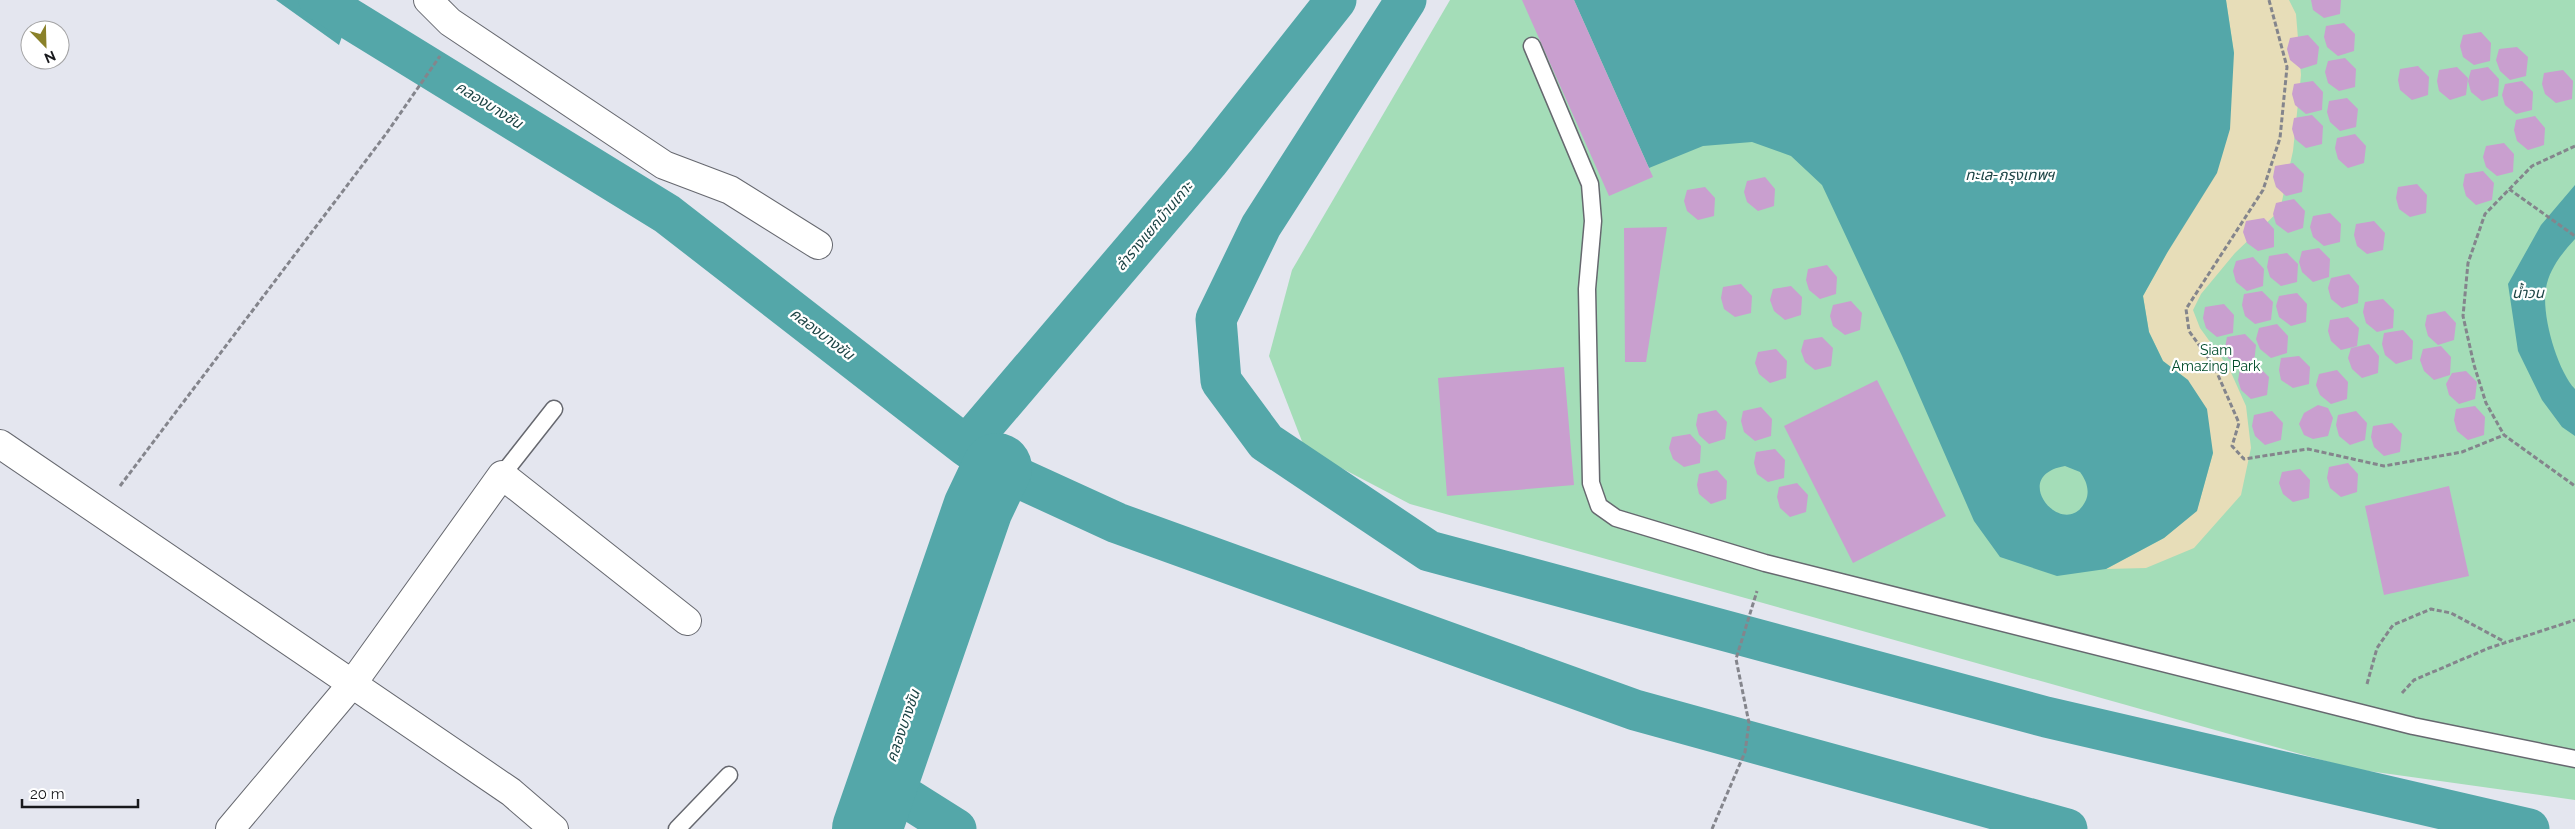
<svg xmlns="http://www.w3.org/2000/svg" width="2575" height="829" font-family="Raleway,'Noto Sans Thai',sans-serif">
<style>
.green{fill:#a4ddb8}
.sand{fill:#e7ddb8}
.water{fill:#54a7a9;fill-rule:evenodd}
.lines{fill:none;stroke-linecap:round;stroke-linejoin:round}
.canal{stroke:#54a7a9;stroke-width:41}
.river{stroke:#54a7a9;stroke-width:70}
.building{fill:#c99fcf}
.service-casing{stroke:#66686f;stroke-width:19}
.minor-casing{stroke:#66686f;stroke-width:30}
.path{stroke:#84858c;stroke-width:3;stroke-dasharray:5 2.5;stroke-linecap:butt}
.service{stroke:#fff;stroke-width:16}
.minor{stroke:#fff;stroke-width:28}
.labels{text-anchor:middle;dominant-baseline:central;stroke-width:4.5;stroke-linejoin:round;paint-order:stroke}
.park-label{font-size:14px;fill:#014c2a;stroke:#fff}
.water-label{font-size:15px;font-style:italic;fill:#1e4546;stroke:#fff}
</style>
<rect width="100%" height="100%" fill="#e4e6ef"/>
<path class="green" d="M 1450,0 L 2575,0 L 2575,800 L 2354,769 L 1410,504 L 1305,449 L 1269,356 L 1292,270 Z"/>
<path class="sand" d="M 2226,0 L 2289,0 L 2296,14 L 2301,75 L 2293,151 L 2280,210 L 2235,253 L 2201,294 L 2193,310 L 2200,328 L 2229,368 L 2246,406 L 2251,448 L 2241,495 L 2194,548 L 2146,568 L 2106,569 L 2164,538 L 2197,510 L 2213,453 L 2188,380 L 2163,361 L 2149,332 L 2143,296 L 2167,253 L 2234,53 Z"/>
<path class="water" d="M 276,0 L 355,0 L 339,45 Z
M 1574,0 L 2226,0 L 2234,53 L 2230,129 L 2217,173 L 2167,253 L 2143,296 L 2149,332 L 2163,361 L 2188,380 L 2207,409 L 2213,453 L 2197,511 L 2164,538 L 2106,569 L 2057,576 L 2000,557 L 1974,521 L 1902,356 L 1822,185 L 1791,156 L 1752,142 L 1703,146 L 1649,168 ZM 2065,466 L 2080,472 C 2086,480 2090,490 2086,500 C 2066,544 2006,476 2065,466 Z
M 2575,185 L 2575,239 C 2563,252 2549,269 2546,288 C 2541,314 2557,370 2575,389 L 2575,436 L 2562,427 L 2542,400 L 2518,351 L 2508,284 L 2541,225 Z"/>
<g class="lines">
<path class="canal" d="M 319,0 L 667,214 L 966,446 L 997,468 L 1117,523 L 1635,710 L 2067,829
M 1406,0 L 1261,226 L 1216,319 L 1221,381 L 1266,442 L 1429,551 L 2046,717 L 2529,829
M 966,446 L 1208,162 L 1336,0
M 883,783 L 956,829"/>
<path class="river" d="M 867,829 L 978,508 L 997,468"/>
</g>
<path class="building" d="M 1522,0 L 1574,0 L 1653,177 L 1609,196 Z
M 2311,0 L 2341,0 L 2340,14 L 2324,18 L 2313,10 Z
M 2344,23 L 2355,34 L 2354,51 L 2338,56 L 2327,47 L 2324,37 L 2326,26 Z
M 2481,32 L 2491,43 L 2490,61 L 2474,65 L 2463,57 L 2460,46 L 2463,35 Z
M 2308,35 L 2319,47 L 2317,64 L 2301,69 L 2290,60 L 2287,49 L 2290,38 Z
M 2517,47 L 2528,57 L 2526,76 L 2510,80 L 2500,71 L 2496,60 L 2499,49 Z
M 2345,58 L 2356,69 L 2355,87 L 2339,91 L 2328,83 L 2325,72 L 2328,61 Z
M 2418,66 L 2429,77 L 2428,95 L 2412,100 L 2400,90 L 2398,80 L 2400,69 Z
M 2457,67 L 2468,78 L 2466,95 L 2450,100 L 2439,91 L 2437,81 L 2439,70 Z
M 2488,67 L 2499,79 L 2498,96 L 2482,101 L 2471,92 L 2468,81 L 2471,70 Z
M 2563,70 L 2573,81 L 2572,99 L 2556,103 L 2545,94 L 2542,84 L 2544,73 Z
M 2313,81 L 2323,92 L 2322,110 L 2306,114 L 2295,105 L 2292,94 L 2294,84 Z
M 2522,81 L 2533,92 L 2532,110 L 2516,114 L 2505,105 L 2502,95 L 2505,84 Z
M 2347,98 L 2358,109 L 2356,127 L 2340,131 L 2330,122 L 2327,112 L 2329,101 Z
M 2312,115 L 2323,126 L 2322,144 L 2306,148 L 2295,139 L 2292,129 L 2294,118 Z
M 2535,116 L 2545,128 L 2544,145 L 2528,150 L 2517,141 L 2514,130 L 2516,120 Z
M 2355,134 L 2366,146 L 2364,163 L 2348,168 L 2338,159 L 2335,148 L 2337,138 Z
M 2504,143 L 2514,154 L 2513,172 L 2497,176 L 2486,167 L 2483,157 L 2486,146 Z
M 2293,163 L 2304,174 L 2302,192 L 2286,196 L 2276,187 L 2273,177 L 2275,166 Z
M 2483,171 L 2494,183 L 2492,200 L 2476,205 L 2466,196 L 2463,185 L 2465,174 Z
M 1765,177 L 1775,189 L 1774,206 L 1758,211 L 1747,202 L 1744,192 L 1747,181 Z
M 2417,184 L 2427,195 L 2426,213 L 2410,217 L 2399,209 L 2396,198 L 2398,187 Z
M 1705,187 L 1715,198 L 1714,216 L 1698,220 L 1687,211 L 1684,201 L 1687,190 Z
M 2294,199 L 2305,211 L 2303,228 L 2288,233 L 2276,224 L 2273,214 L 2276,203 Z
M 2330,213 L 2341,224 L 2340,242 L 2324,246 L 2313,237 L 2310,227 L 2313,216 Z
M 2264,218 L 2274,229 L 2274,247 L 2258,251 L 2247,243 L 2243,232 L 2246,221 Z
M 2374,221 L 2385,233 L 2383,250 L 2367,254 L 2357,246 L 2354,235 L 2356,224 Z
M 1667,227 L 1646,362 L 1625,362 L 1624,228 Z
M 2319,248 L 2330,259 L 2329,277 L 2313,282 L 2302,272 L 2299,262 L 2302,251 Z
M 2287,253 L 2298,264 L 2297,282 L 2281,286 L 2270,277 L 2267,267 L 2269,256 Z
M 2253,257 L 2264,269 L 2263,286 L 2247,291 L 2236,282 L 2233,271 L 2236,261 Z
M 1827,265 L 1837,277 L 1836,294 L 1820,299 L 1809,290 L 1806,280 L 1808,269 Z
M 2349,274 L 2359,286 L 2358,303 L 2342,308 L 2331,299 L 2328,288 L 2331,278 Z
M 1741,284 L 1752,296 L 1751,313 L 1735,317 L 1724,309 L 1721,298 L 1723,287 Z
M 1791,286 L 1802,297 L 1801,315 L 1785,320 L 1774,311 L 1770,300 L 1773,289 Z
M 2262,291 L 2273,302 L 2271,320 L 2255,324 L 2245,316 L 2242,305 L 2244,294 Z
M 2297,293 L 2307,304 L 2306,322 L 2291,326 L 2279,317 L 2276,306 L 2279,296 Z
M 2383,299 L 2394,310 L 2393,328 L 2377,332 L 2366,323 L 2363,312 L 2365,302 Z
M 1851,301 L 1862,313 L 1860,330 L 1845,335 L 1833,326 L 1830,316 L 1833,305 Z
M 2224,304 L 2234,315 L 2233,333 L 2217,337 L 2206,328 L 2203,318 L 2205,307 Z
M 2445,311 L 2456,323 L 2454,340 L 2438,345 L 2428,336 L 2425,325 L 2427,315 Z
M 2348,317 L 2359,328 L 2357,346 L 2341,350 L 2331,341 L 2328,331 L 2330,320 Z
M 2277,324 L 2288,336 L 2287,353 L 2271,358 L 2260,349 L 2256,339 L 2259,328 Z
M 2403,330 L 2413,341 L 2412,359 L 2396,364 L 2385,355 L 2382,344 L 2384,333 Z
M 2245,334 L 2256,345 L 2254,363 L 2238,367 L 2228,358 L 2225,348 L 2227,337 Z
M 1822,337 L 1833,348 L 1831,366 L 1815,370 L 1805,362 L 1801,351 L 1804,340 Z
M 2369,344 L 2379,356 L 2378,373 L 2362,378 L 2352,369 L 2348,358 L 2351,348 Z
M 2441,346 L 2451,357 L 2450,375 L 2434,380 L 2424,371 L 2420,360 L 2423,349 Z
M 1776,349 L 1787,361 L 1786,378 L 1770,383 L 1759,374 L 1755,363 L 1758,352 Z
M 2299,356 L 2310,367 L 2309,384 L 2293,388 L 2281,380 L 2279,370 L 2281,358 Z
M 2258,366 L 2269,377 L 2267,395 L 2251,399 L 2241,390 L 2238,380 L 2240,369 Z
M 1564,367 L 1574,485 L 1447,496 L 1438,378 Z
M 2337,370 L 2348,382 L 2347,399 L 2331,404 L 2320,395 L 2316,385 L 2319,374 Z
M 2466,371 L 2477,382 L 2475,399 L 2459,404 L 2449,395 L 2446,384 L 2452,373 Z
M 1877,380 L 1946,516 L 1853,563 L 1784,426 Z
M 2318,405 L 2328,408 L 2333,418 L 2328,436 L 2313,439 L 2304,435 L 2299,424 L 2304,413 Z
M 2475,406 L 2485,417 L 2484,435 L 2468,440 L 2457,431 L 2454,420 L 2456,409 Z
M 1761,407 L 1772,419 L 1771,436 L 1755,441 L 1744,432 L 1741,421 L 1743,411 Z
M 1716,410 L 1727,422 L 1725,439 L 1709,444 L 1699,435 L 1696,425 L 1698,414 Z
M 2272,411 L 2283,423 L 2281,440 L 2265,445 L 2255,436 L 2252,426 L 2254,415 Z
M 2356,411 L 2367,423 L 2365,440 L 2350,445 L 2339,436 L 2336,425 L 2338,415 Z
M 2392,423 L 2402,434 L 2400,452 L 2384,456 L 2374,447 L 2371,437 L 2373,426 Z
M 1690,434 L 1701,446 L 1700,463 L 1684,467 L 1673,459 L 1669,448 L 1672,437 Z
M 1775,449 L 1785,460 L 1784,478 L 1768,482 L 1757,474 L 1754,463 L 1756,452 Z
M 2348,463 L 2358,474 L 2357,492 L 2341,497 L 2330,488 L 2327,478 L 2329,467 Z
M 2300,469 L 2310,480 L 2309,498 L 2293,502 L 2283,494 L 2279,483 L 2282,472 Z
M 1717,470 L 1727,481 L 1726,499 L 1711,504 L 1699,494 L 1697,485 L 1699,474 Z
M 1797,483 L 1808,495 L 1806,512 L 1790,517 L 1780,508 L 1777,497 L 1779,487 Z
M 2449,486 L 2469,576 L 2384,595 L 2365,506 Z"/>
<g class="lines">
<defs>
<path id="service" d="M 1532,46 L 1590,184 L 1593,221 L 1587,289 L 1591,483 L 1599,506 L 1616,518 L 1765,563 L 2413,726 L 2575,759
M 502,475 L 554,409
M 677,829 L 729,775"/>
<path id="minor" d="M 428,0 L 450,22 L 664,165 L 730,190 L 818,245
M 0,444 L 511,792 L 554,829
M 230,829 L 352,684 L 502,475 L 687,621"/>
</defs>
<use href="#service" class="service-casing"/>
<use href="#minor" class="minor-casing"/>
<path class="path" d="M 2269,0 L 2287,67 L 2280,138 L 2263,190 L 2186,309 L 2189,331 L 2214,366 L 2239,423 L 2232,446 L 2244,459 L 2308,449 L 2384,466 L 2462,452 L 2504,435
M 2575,146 L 2532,166 L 2485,214 L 2468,263 L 2463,316 L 2474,365 L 2486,403 L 2504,435 L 2575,486
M 2509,189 L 2575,236
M 120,486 L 386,134 L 440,56
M 2367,684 L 2377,648 L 2393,625 L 2431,609 L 2451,613 L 2505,642
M 2402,693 L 2414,680 L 2489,648 L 2575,620
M 1712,829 L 1745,752 L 1749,723 L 1736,659 L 1757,591"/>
<use href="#service" class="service"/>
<use href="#minor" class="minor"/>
</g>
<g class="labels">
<g class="park-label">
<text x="2216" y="350">Siam<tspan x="2216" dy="16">Amazing Park</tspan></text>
</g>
<g class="water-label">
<text transform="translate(489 105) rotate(32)">คลองบางชัน</text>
<text x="2010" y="175">ทะเล-กรุงเทพฯ</text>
<text transform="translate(1154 226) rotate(-50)">ลำรางแยกบ้านเกาะ</text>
<text x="2528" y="293">น้ำวน</text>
<text transform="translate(822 334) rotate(37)">คลองบางชัน</text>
<text transform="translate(903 726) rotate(-71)">คลองบางชัน</text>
</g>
</g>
<g transform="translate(45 45) rotate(157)"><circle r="24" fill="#ffffff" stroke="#a3a3a4"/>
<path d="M0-4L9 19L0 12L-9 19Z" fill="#8a8129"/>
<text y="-8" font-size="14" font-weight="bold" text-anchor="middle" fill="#18191c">N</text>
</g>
<path d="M22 799v8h116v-8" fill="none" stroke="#18191c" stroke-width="2.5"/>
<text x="30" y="799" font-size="15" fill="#18191c" stroke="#ffffff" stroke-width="4" paint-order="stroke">20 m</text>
</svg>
